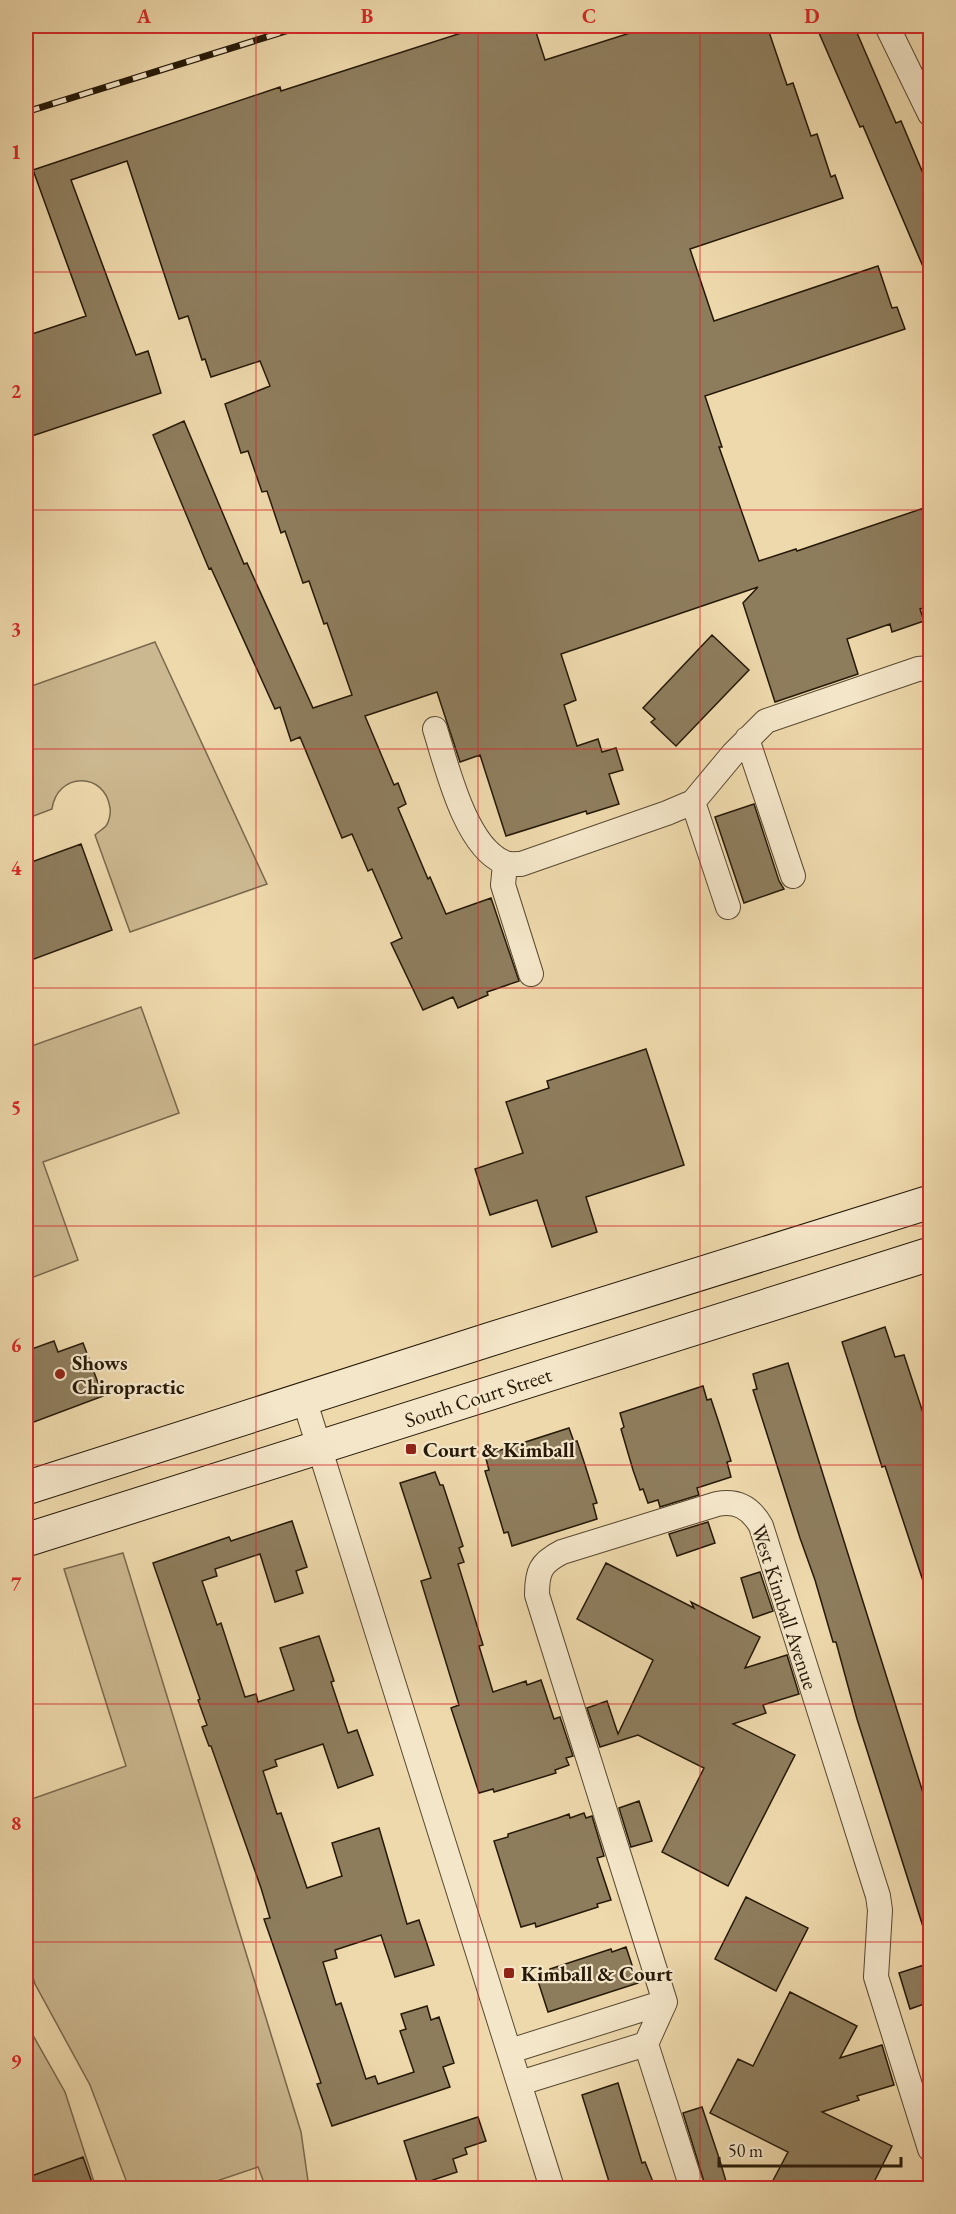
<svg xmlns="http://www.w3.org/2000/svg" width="956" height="2214" font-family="'EB Garamond',serif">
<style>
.green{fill:#ccb890;stroke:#79684c;stroke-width:1.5}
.building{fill:#8e7d5d;stroke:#261908;stroke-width:1.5}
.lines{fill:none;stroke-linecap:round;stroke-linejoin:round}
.street-casing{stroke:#584931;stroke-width:26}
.secondary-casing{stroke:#261908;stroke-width:35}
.street{stroke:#f4e6c9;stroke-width:24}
.secondary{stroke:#f4e6c9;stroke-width:33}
.rail-casing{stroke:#261908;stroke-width:7}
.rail{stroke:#f4e6c9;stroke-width:4.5;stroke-dasharray:14;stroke-linecap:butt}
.grid{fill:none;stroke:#d62828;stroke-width:1.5;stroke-opacity:0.55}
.poi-dot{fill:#8f2418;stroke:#f4e6c9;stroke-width:2}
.labels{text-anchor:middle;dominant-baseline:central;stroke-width:4.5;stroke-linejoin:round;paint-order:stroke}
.poi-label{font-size:21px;font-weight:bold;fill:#261908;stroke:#f4e6c9;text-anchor:start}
.street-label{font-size:21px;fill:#261908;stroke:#f4e6c9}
.neatline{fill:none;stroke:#d62828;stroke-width:2}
.grid-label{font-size:20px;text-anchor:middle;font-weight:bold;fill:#d62828}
</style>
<rect width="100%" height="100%" fill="#eed9ac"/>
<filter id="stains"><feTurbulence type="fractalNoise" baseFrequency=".00333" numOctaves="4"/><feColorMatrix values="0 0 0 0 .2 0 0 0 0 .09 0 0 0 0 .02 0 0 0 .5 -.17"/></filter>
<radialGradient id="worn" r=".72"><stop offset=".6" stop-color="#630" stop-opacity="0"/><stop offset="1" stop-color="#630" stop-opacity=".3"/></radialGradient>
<path class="green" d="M 155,642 L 267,884 L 130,932 L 95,835 C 98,832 103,829 106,826 C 109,822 111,813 110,808 C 105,771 57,772 52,809 L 26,819 L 26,688 Z
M 141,1007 L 179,1113 L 43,1162 L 78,1260 L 26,1280 L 26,1048 Z
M 123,1553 L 301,2132 L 309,2188 L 266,2188 L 258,2167 L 196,2188 L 129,2188 L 90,2085 L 35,1984 L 26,1955 L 26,1801 L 126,1766 L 64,1569 Z
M 26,2023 L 65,2092 L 96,2188 L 26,2188 Z"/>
<path class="building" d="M 483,26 L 534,26 L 545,60 L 652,26 L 767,26 L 787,85 L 793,83 L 811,136 L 817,134 L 831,177 L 835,175 L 843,198 L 690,249 L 714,321 L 878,266 L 892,308 L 897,307 L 905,329 L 705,396 L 722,447 L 719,447 L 759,561 L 796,549 L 797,551 L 930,506 L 930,606 L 920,609 L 924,621 L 892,632 L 890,624 L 847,639 L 858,674 L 775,702 L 743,603 L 758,587 L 561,654 L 576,700 L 564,705 L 577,746 L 598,739 L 602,752 L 616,748 L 623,770 L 609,774 L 619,804 L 587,814 L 586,811 L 506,836 L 480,755 L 460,762 L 437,692 L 365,716 L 394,785 L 398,783 L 406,804 L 398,808 L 428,879 L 430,877 L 446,914 L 491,898 L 519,981 L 487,992 L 488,995 L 458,1008 L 453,997 L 423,1010 L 391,943 L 402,938 L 372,869 L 368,871 L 352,834 L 342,838 L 300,737 L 291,741 L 280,707 L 275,709 L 211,568 L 209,569 L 153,435 L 184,421 L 244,564 L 247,563 L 313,708 L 352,695 L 327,623 L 324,624 L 309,581 L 303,583 L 285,531 L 281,533 L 267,491 L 262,492 L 248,451 L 241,453 L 225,404 L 270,386 L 260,361 L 211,377 L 205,359 L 202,360 L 188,316 L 179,319 L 127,161 L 71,180 L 136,355 L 148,351 L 161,393 L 26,438 L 26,336 L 86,316 L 33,170 L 280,87 L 281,91 Z
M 816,26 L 854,26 L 896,123 L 901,121 L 930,190 L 930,283 L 863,126 L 860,127 Z
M 712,635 L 749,670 L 676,746 L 651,722 L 655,719 L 643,708 Z
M 754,804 L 779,881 L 784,889 L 744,903 L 715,817 Z
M 81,844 L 112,930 L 26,962 L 26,864 Z
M 646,1049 L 684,1165 L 586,1197 L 597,1232 L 552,1247 L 537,1200 L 490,1215 L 475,1169 L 523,1153 L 506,1102 L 549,1088 L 547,1081 Z
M 885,1327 L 895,1357 L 904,1355 L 930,1434 L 930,1592 L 927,1593 L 885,1466 L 882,1467 L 842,1342 Z
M 54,1341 L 58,1352 L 83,1343 L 103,1396 L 26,1425 L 26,1351 Z
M 788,1363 L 930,1815 L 930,1935 L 926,1936 L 857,1719 L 836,1642 L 833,1642 L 815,1580 L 800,1538 L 753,1390 L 757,1389 L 753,1374 Z
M 703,1386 L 707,1400 L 711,1399 L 718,1420 L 731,1461 L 727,1462 L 731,1477 L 697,1488 L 699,1495 L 660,1507 L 658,1500 L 648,1503 L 643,1489 L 640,1490 L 633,1470 L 621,1429 L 624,1427 L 620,1413 Z
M 569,1428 L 574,1442 L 577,1441 L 584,1462 L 597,1503 L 593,1504 L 597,1519 L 512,1546 L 508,1532 L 504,1533 L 501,1523 L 485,1471 L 489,1470 L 485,1455 Z
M 435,1472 L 440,1485 L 443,1485 L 463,1546 L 459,1548 L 464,1562 L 458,1564 L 483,1645 L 479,1646 L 493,1692 L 526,1681 L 527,1685 L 541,1680 L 554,1719 L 560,1717 L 573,1756 L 566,1758 L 569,1765 L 555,1770 L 556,1773 L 494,1792 L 493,1789 L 479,1793 L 451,1708 L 459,1705 L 421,1581 L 431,1578 L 400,1483 Z
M 292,1521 L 307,1567 L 296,1571 L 303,1593 L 275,1602 L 260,1554 L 215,1569 L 217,1576 L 202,1581 L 217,1625 L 221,1623 L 245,1697 L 256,1694 L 258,1702 L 294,1690 L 280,1648 L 319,1636 L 334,1681 L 331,1682 L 348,1733 L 357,1730 L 373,1775 L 338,1788 L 323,1744 L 275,1760 L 277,1766 L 263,1771 L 277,1814 L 281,1813 L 307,1888 L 342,1876 L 332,1843 L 379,1828 L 407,1924 L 419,1920 L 434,1965 L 395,1977 L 381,1935 L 335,1950 L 337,1958 L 323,1962 L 336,2005 L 341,2003 L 366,2079 L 375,2076 L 378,2084 L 414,2072 L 400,2031 L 406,2029 L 401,2014 L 427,2006 L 431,2020 L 439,2017 L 454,2063 L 443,2067 L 450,2087 L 332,2126 L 317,2084 L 321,2083 L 264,1919 L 270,1918 L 261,1888 L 211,1746 L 209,1746 L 202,1727 L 207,1725 L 198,1700 L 200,1699 L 153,1563 L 229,1537 L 231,1541 Z
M 708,1522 L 715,1543 L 677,1556 L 669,1534 Z
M 606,1563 L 694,1608 L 691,1602 L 760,1637 L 745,1668 L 787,1655 L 799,1694 L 763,1705 L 766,1713 L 733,1724 L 795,1755 L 728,1886 L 662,1852 L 704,1768 L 638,1735 L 600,1747 L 587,1708 L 607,1701 L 618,1734 L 653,1660 L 577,1619 Z
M 760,1572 L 773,1611 L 753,1618 L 741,1578 Z
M 639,1801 L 652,1841 L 631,1847 L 619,1808 Z
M 584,1813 L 586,1818 L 592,1816 L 604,1856 L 597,1858 L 611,1900 L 597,1904 L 598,1907 L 536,1927 L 535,1923 L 521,1927 L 494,1841 L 508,1837 L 508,1834 L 558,1818 L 569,1814 L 570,1818 Z
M 746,1897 L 808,1928 L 776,1991 L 715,1959 Z
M 626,1947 L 638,1983 L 548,2012 L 537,1978 L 551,1973 L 550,1969 L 611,1949 L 612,1952 Z
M 930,1963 L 930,2002 L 910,2009 L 899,1973 Z
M 790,1992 L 857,2026 L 840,2058 L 882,2045 L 894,2085 L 857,2096 L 859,2100 L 822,2112 L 892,2146 L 871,2188 L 769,2188 L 788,2152 L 710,2113 L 738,2059 L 753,2066 Z
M 618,2083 L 642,2163 L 645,2162 L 653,2182 L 649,2183 L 650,2188 L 611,2188 L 582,2095 Z
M 702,2107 L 720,2161 L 728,2188 L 706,2188 L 683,2113 Z
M 478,2117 L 486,2141 L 465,2148 L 467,2154 L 453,2159 L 457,2172 L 418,2185 L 404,2141 Z
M 83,2157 L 94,2188 L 26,2188 L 26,2178 Z"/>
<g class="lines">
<defs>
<path id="street" d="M 887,26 L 930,114
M 435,729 C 447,767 465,845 503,862 C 508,865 515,864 521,864 L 667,813 L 693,802 L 733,754 L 766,721 L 918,669 L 930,668
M 747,739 L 793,876
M 693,802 L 728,907
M 505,864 L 503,885 L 531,974
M 304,1399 L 552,2188
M 510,2051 L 665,2002
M 520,2083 L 646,2044
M 692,2188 L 646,2044 L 665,2002 L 537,1595 C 537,1572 540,1563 562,1552 L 717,1504 C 737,1500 751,1508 761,1526 L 878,1896 L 880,1910 L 876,1977 L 930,2149"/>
<path id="secondary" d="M 26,1488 L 488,1340 L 930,1202
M 26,1540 L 930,1254"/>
</defs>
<use href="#street" class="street-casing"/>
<use href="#secondary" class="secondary-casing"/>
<use href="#street" class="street"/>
<use href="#secondary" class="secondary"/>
<defs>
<path id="rail" d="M 26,112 L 302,26"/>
</defs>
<use href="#rail" class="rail-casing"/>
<use href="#rail" class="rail"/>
</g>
<path class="grid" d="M 256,26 L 256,2188M 478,26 L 478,2188M 700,26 L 700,2188M 26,272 L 930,272M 26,510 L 930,510M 26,749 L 930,749M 26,988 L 930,988M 26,1226 L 930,1226M 26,1465 L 930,1465M 26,1704 L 930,1704M 26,1942 L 930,1942"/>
<g class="poi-dot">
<circle cx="60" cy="1374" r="6"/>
<rect x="405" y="1443" width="12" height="12" rx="3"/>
<rect x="503" y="1967" width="12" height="12" rx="3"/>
</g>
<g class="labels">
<g class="poi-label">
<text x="72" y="1362">Shows<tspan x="72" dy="24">Chiropractic</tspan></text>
<text x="423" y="1449">Court &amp; Kimball</text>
<text x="521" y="1973">Kimball &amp; Court</text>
</g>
<g class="street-label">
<text transform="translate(478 1397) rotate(-18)">South Court Street</text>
<text transform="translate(785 1607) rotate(72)">West Kimball Avenue</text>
</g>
</g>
<rect width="956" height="2214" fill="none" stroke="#eed9ac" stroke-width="66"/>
<path d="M719 2157v9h182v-9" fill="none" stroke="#261908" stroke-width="3"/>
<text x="728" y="2157" font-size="18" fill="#261908" stroke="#f4e6c9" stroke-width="4.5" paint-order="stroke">50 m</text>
<rect x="33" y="33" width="890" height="2148" class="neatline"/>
<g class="grid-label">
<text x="144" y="23">A</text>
<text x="367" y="23">B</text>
<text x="589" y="23">C</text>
<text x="812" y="23">D</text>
<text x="16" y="159">1</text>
<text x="16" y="398">2</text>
<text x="16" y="636">3</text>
<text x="16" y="875">4</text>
<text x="16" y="1114">5</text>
<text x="16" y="1352">6</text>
<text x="16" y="1591">7</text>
<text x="16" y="1830">8</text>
<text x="16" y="2068">9</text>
</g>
<rect width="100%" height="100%" filter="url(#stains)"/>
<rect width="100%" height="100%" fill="url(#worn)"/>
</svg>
